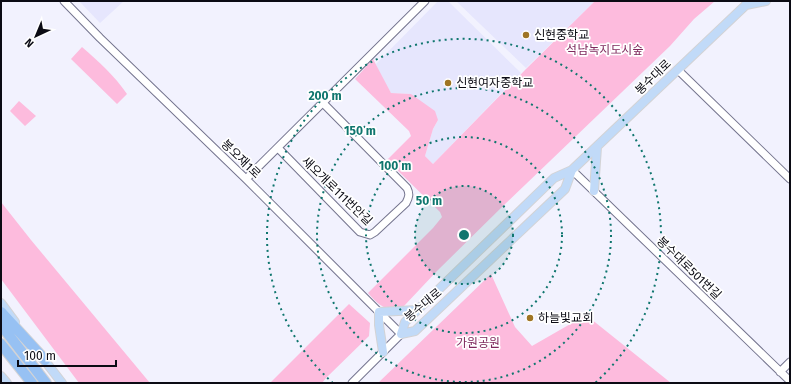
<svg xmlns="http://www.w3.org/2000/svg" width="791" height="384" font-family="'Fira Sans','Noto Sans KR',sans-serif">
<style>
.built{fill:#e6e6fd}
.green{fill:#fdbbdd}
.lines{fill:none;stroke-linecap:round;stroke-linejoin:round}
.minor-casing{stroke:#74748e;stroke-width:9}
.major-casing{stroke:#d3d3d5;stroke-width:10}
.highway-casing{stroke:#d3d3d5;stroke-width:12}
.minor{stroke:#fff;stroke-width:7}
.major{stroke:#c1daf8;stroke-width:8}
.highway{stroke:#97c1f3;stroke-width:10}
.ring{fill:none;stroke:#0f766e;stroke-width:2;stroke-dasharray:2 4}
.poi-dot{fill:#9f7524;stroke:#fff;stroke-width:1.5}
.labels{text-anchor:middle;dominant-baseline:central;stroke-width:3.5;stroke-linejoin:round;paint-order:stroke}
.poi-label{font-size:12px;fill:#0b0b14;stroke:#fff;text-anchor:start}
.park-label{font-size:12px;fill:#7f295d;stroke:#fff}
.street-label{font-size:12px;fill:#0b0b14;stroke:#fff}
.centre{fill:#0f766e;stroke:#fff;stroke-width:2}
.ring-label{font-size:12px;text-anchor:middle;font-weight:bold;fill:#0f766e;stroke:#fff;stroke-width:3.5;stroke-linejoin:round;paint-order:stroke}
</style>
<rect width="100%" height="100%" fill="#f2f2fe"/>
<path class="built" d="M 79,1 L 124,1 L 100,23 Z
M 438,1 L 448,1 L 521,73 L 433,164 L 425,156 L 433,129 L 438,120 L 411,94 L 391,93 L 379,74 L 376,64 Z
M 456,1 L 595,1 L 526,68 Z"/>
<path class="green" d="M 595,1 L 715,1 L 694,19 L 670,46 L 504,205 L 437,271 L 404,306 C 399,308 393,310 388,309 C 381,307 372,298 368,293 L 433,228 L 442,217 L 440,212 L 387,160 L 411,136 L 409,131 L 355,79 L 373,59 L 391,93 L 411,94 L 435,111 L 438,120 L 433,129 L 425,156 L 433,164 L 526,69 Z
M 82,47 C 98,61 115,76 127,94 L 117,104 L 71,59 Z
M 19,101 L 36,116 L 25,126 L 10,111 Z
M 1,202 L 31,240 L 150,383 L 79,383 L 1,279 Z
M 491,274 L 515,327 L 532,346 L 586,315 L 671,383 L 378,383 Z
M 349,304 L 370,323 L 369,336 L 326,378 L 322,383 L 270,383 Z"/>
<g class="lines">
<defs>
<path id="minor" d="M 64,1 L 100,38 L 246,179 L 401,334 L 352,383
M 678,70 L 790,179
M 278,148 L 360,232 L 370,235 L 375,232 L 406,203 C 409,197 410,194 407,188 L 323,103
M 572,170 L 790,381
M 246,179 L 425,1
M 780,372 L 790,362"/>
<path id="major" d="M 746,4 L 746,5 L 766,1
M 572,170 L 565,189 L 415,331 L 401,334 L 405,322 L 554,178 L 572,170 L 750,1
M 594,191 L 597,147
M 1,303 L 15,322
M 383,352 L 379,325 L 379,312 L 417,310
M 42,357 L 62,383
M 1,376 L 7,383"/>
<path id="highway" d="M 1,312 L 45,360
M 1,325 L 46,383
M 1,344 L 32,383"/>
</defs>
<use href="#minor" class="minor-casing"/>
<use href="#major" class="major-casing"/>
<use href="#highway" class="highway-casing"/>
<use href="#minor" class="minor"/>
<use href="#major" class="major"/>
<use href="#highway" class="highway"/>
</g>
<circle cx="464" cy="235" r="49" fill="#0f766e" fill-opacity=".12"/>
<g class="ring">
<circle cx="464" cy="235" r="49"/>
<circle cx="464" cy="235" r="98"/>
<circle cx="464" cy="235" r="147"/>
<path d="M333 383A197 197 0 1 1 595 383"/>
</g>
<g class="poi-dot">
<circle cx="526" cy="35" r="4"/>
<circle cx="448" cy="83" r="4"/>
<circle cx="530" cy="318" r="4"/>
</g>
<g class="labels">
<g class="poi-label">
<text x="534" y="35">신현중학교</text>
<text x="456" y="83">신현여자중학교</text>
<text x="538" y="318">하늘빛교회</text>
</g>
<g class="park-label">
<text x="605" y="50">석남녹지도시숲</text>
<text x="478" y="343">가원공원</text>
</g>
<g class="street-label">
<text transform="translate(653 77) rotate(-44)">봉수대로</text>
<text transform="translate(241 159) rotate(44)">봉오재1로</text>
<text transform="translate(337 191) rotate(44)">새오개로111번안길</text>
<text transform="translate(689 268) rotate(44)">봉수대로501번길</text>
<text transform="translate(423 305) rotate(-40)">봉수대로</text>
</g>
</g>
<circle cx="464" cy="235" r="6" class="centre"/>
<g class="ring-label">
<text x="325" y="100">200 m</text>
<text x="360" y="135">150 m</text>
<text x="395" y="170">100 m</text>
<text x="429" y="205">50 m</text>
</g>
<rect width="791" height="384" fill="none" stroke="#0b0b14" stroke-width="4"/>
<g transform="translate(36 36) rotate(224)" stroke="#ffffff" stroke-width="3" paint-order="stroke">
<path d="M0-3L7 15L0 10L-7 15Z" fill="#0b0b14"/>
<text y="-6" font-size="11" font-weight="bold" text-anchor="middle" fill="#0b0b14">N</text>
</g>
<path d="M18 360v6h98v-6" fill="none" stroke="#0b0b14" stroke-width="2"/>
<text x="24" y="360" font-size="12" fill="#0b0b14" stroke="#ffffff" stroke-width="3" paint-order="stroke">100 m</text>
</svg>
